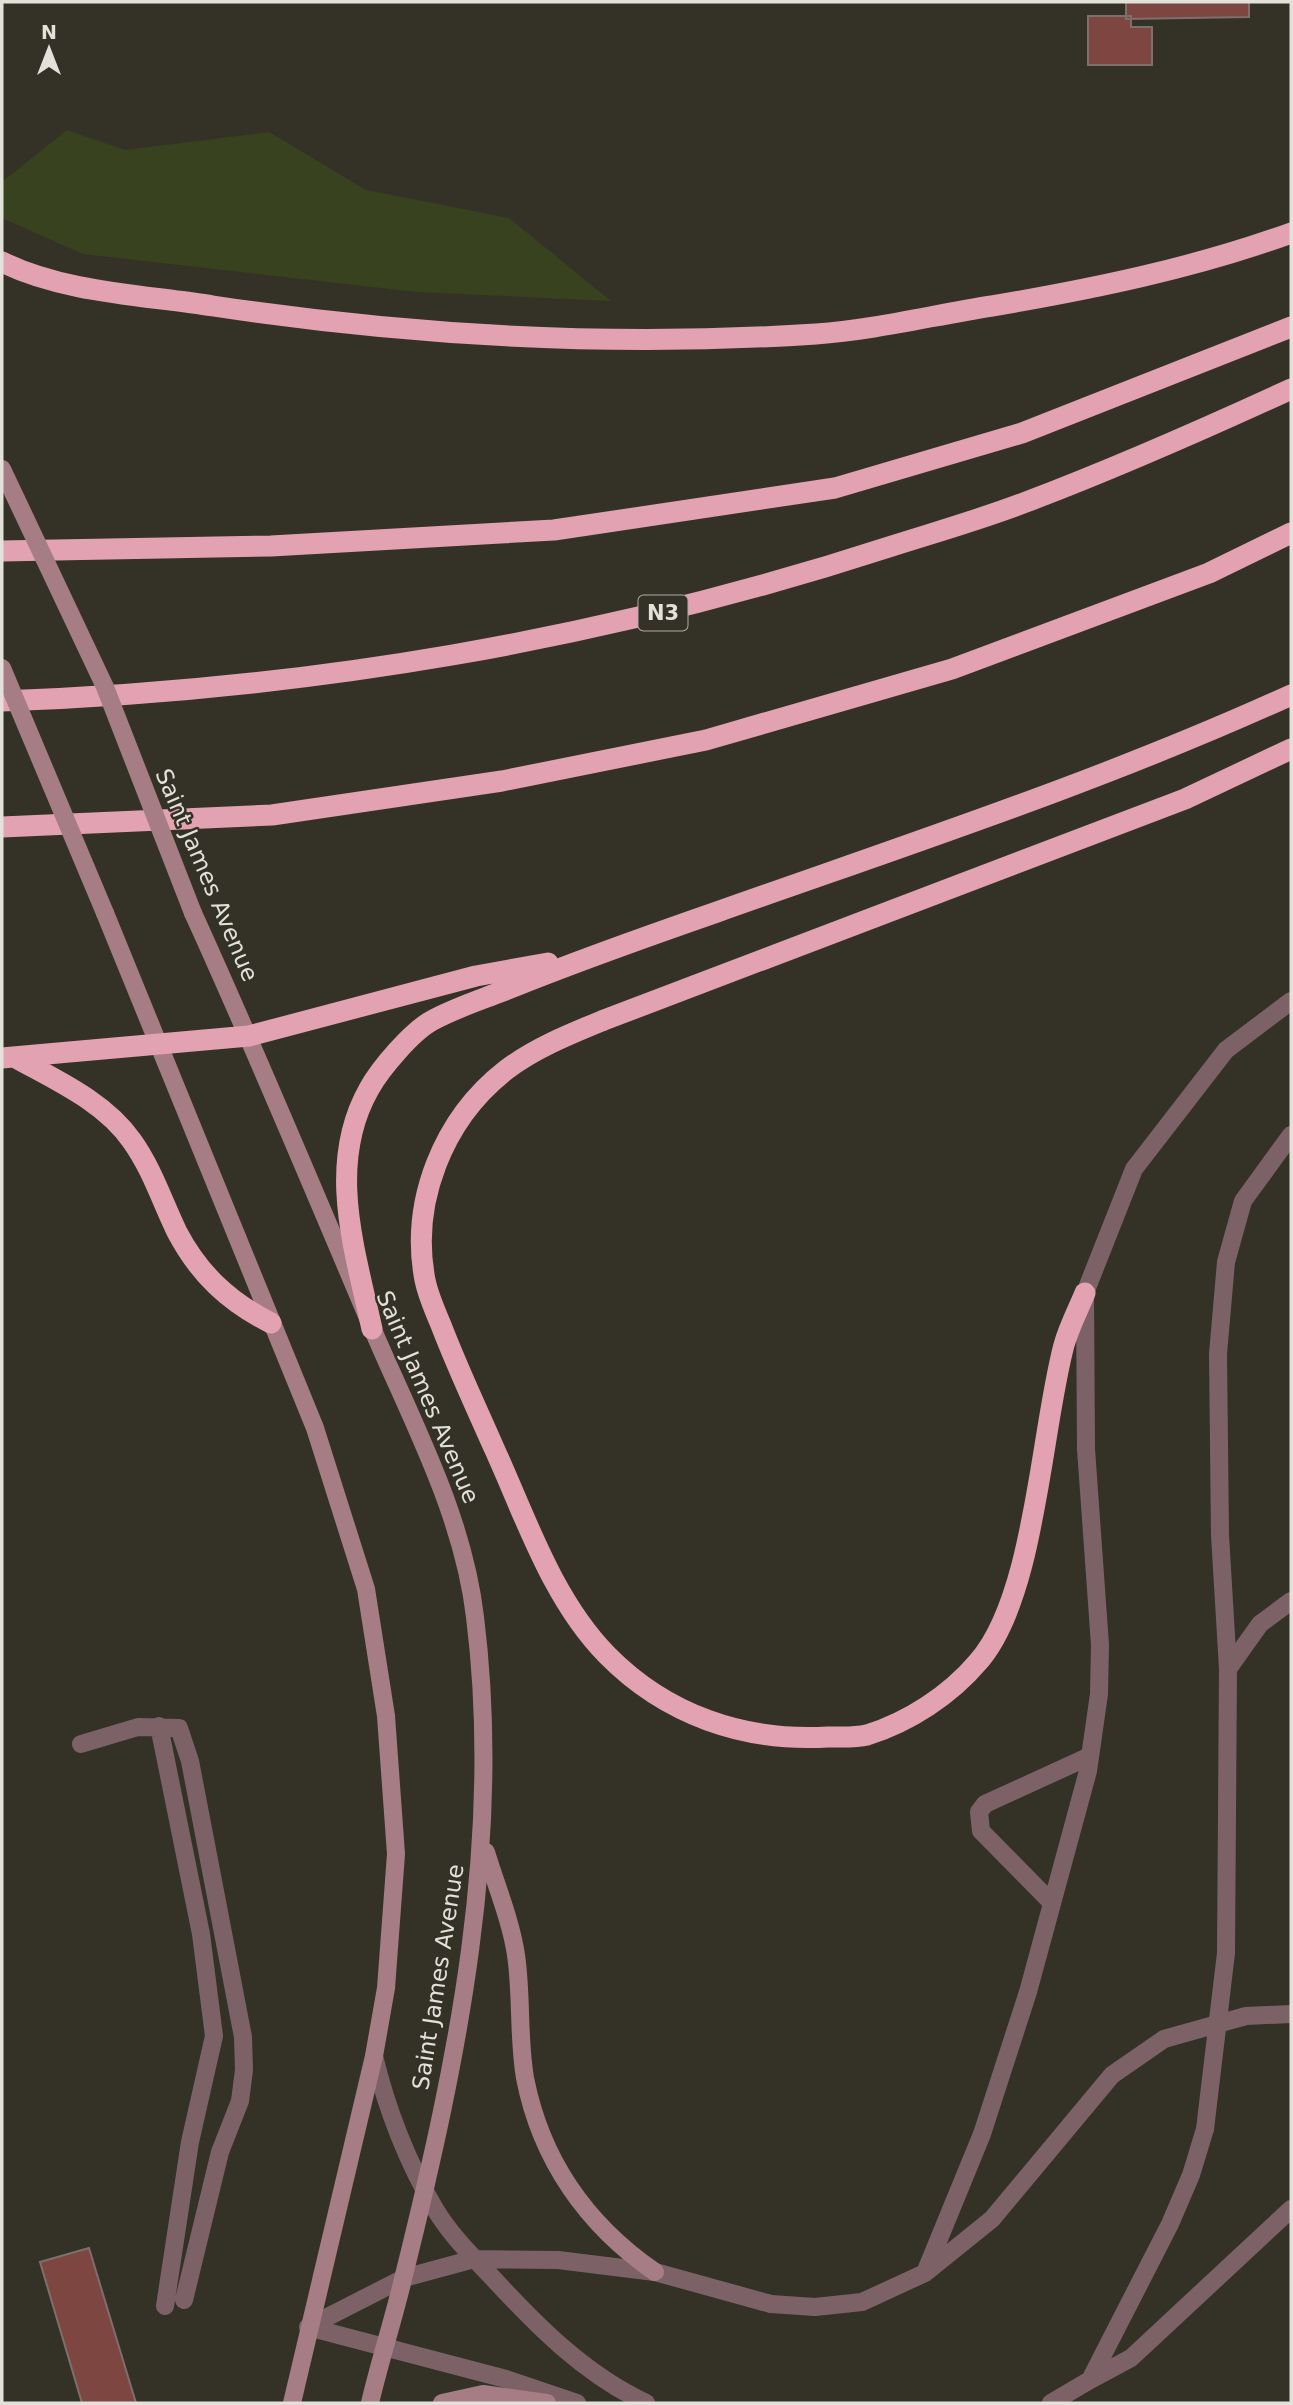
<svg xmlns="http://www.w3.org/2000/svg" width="1293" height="2405" font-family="'DejaVu Sans',sans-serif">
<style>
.green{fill:#39421f}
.building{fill:#7e4640;stroke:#7e6f6d;stroke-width:2}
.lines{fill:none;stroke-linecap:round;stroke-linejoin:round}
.lane{stroke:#7c6267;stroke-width:18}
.secondary{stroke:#a67c85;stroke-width:18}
.highway{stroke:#e3a2b1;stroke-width:21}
.lane-bridge{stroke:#7c6267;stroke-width:18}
.secondary-bridge{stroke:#a67c85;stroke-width:18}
.labels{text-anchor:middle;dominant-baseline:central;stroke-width:5;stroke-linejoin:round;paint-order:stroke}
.shield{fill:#343227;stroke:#aeaca4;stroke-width:2}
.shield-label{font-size:21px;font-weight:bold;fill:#e2e1da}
.street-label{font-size:23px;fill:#e2e1da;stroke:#343227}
</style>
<rect width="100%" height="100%" fill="#343227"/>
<path class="green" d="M 67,130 L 125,150 L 269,132 L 366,190 L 509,218 L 611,301 L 416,292 L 83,254 L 2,218 L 2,182 Z"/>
<path class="building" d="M 1126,2 L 1249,2 L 1249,17 L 1126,19 Z
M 1088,16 L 1131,16 L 1131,27 L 1152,27 L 1152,65 L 1088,65 Z
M 89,2248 L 119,2347 L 136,2403 L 82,2403 L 40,2262 Z"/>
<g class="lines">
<path class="lane" d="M 1228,1669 L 1220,1535 L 1218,1354 L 1226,1262 L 1243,1201 L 1291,1135
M 159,1726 L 201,1934 L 214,2036 L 190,2142 L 165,2306
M 81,1744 L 138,1727 L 179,1728 L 190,1761 L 243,2037 L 244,2070 L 240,2101 L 220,2152 L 184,2300
M 1052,1903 L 981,1831 L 979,1812 L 985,1804 L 1090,1756
M 1226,1953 L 1228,1669 L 1260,1624 L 1291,1601
M 374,2056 C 387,2110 407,2161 435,2209 C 450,2234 470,2254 490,2275 C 536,2325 584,2374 646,2403
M 925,2273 L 982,2134 L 1028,1992 L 1088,1771 L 1099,1694 L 1100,1645 L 1086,1449 L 1085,1293 L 1134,1169 L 1226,1050 L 1291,1001
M 308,2327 L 404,2278 L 474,2259 L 558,2260 L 655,2272 L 771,2304 L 815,2307 L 862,2302 L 925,2273 L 992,2219 L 1112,2075 L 1164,2039 L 1246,2016 L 1291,2014
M 308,2327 L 506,2379 L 577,2403
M 1090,2380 L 1131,2358 L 1291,2209
M 1051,2403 L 1090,2380 L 1170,2224 L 1191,2175 L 1205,2129"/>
<path class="secondary" d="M 105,913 L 315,1428 L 366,1589 L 386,1716 L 396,1854 L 386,1988 L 374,2056 L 292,2403
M 193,913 C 255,1049 312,1186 370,1323 C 410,1418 463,1513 475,1617 C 503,1841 458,2058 404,2275 C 394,2318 380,2360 370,2403
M 486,1852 C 496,1885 511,1921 516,1955 C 522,1995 518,2037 525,2078 C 541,2160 587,2225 655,2272
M 442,2403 L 483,2394 L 547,2403"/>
<path class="highway" d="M 2,262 C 65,293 145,295 213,306 C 412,336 616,347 816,334 C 874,330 934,315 992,306 C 1092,289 1195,268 1291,233
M 2,551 L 271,546 L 554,530 L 835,488 L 1022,433 L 1291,327
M 2,701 C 308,690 600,641 892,546 C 936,532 982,519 1026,502 C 1116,468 1204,429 1291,389
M 2,827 L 272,815 L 502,781 L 706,740 L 952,669 L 1209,573 L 1291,533
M 2,1058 L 249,1036 L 476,976 L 548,963
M 16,1058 C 56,1080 105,1102 132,1141 C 152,1169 162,1201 177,1232 C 199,1274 229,1302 271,1323
M 1085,1293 C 1078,1310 1069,1327 1064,1345 C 1041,1430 1035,1598 978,1662 C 950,1695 909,1722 867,1735 C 855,1738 840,1737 828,1737 C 744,1742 666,1715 607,1655 C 552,1599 526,1518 494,1448 C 476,1407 457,1367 441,1325 C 435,1311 428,1295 425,1280 C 410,1202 443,1119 506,1070 C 535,1048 570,1034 604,1020 L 1185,799 L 1291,749
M 372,1329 C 355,1250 326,1165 369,1089 C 380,1069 412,1031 433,1020 C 455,1008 480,1000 503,991 C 574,962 645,937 717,912 C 909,844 1105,780 1291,695"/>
<path class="lane-bridge" d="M 1205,2129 L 1226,1953"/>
<path class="secondary-bridge" d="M 2,469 L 105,687 L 193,913
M 2,668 L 105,913"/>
</g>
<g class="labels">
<rect class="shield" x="638.5" y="595.5" width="49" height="35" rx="5"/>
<g class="shield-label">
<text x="663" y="613">N3</text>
</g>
<g class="street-label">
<text transform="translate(207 875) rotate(67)">Saint James Avenue</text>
<text transform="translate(428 1397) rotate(67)">Saint James Avenue</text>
<text transform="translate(438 1977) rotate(-81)">Saint James Avenue</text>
</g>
</g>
<rect width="1293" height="2405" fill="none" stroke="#e2e1da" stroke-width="7"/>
<g transform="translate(49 49)" stroke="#343227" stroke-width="5" paint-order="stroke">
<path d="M0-5L12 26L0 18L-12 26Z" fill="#e2e1da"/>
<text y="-10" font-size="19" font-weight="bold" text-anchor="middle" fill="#e2e1da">N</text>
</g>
</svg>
